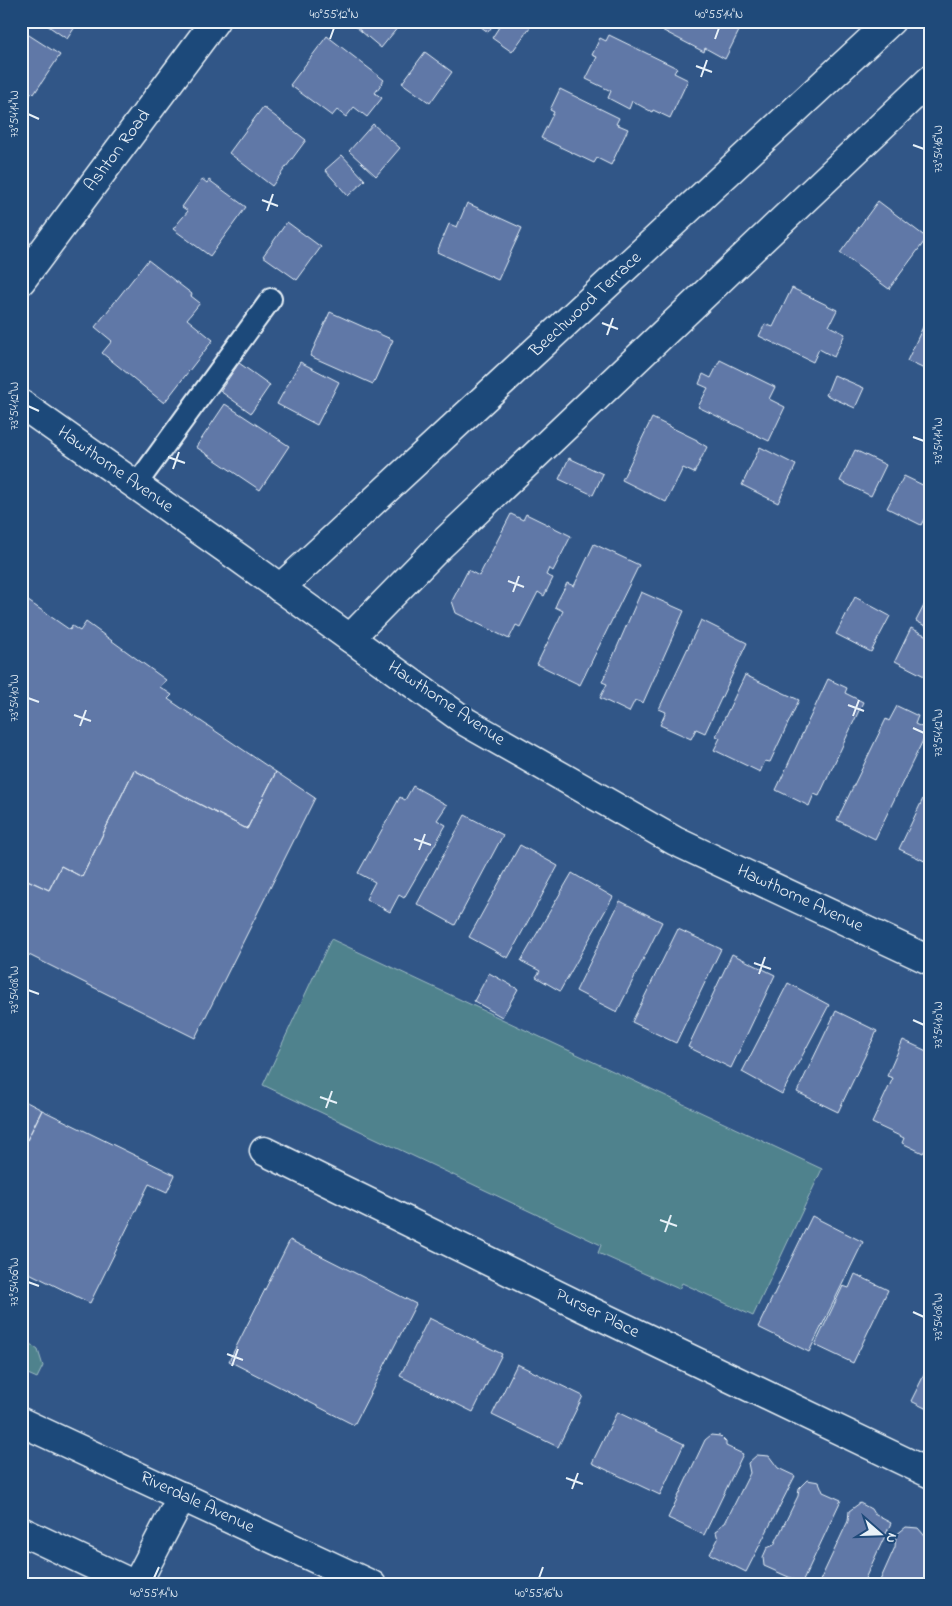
<svg xmlns="http://www.w3.org/2000/svg" width="952" height="1606" font-family="'Indie Flower',sans-serif">
<style>
.green{fill:#50828d;stroke:#9cbac2}
.building{fill:#6078a7;stroke:#e8f1f8}
.lines{fill:none;stroke-linecap:round;stroke-linejoin:round}
.service-casing{stroke:#e8f1f8;stroke-width:24}
.minor-casing{stroke:#e8f1f8;stroke-width:31}
.tertiary-casing{stroke:#e8f1f8;stroke-width:31}
.secondary-casing{stroke:#e8f1f8;stroke-width:31}
.service{stroke:#1f4a7a;stroke-width:20}
.minor{stroke:#1f4a7a;stroke-width:28}
.tertiary{stroke:#1f4a7a;stroke-width:28}
.secondary{stroke:#1f4a7a;stroke-width:28}
.ticks{fill:none;stroke:#e8f1f8;stroke-width:2}
.labels{text-anchor:middle;dominant-baseline:central;stroke-width:4.5;stroke-linejoin:round;paint-order:stroke}
.street-label{font-size:18px;fill:#e8f1f8;stroke:#1f4a7a}
.neatline{fill:none;stroke:#e8f1f8;stroke-width:2}
.ticks-label{font-size:12px;text-anchor:middle;fill:#e8f1f8}
</style>
<rect width="100%" height="100%" fill="#315687"/>
<filter id="ink" filterUnits="userSpaceOnUse"><feTurbulence type="fractalNoise" baseFrequency=".02" numOctaves="2"/><feDisplacementMap in="SourceGraphic" scale="10" xChannelSelector="R" yChannelSelector="G"/><feConvolveMatrix kernelMatrix="1 2 1 2 8 2 1 2 1" color-interpolation-filters="sRGB"/></filter>
<g filter="url(#ink)">
<path class="green" d="M 331,939 L 822,1169 L 753,1316 L 682,1283 L 679,1289 L 598,1253 L 601,1245 L 263,1085 Z
M 21,1337 L 38,1350 L 43,1366 L 37,1378 L 21,1371 Z"/>
<path class="building" d="M 41,21 L 79,21 L 67,39 Z
M 349,21 L 403,21 L 381,48 Z
M 473,21 L 496,21 L 488,32 Z
M 503,21 L 530,21 L 533,23 L 512,52 L 492,38 Z
M 659,21 L 729,21 L 741,27 L 725,59 L 705,48 L 704,52 L 656,27 Z
M 21,30 L 60,55 L 34,94 L 32,92 L 22,108 Z
M 609,35 L 677,68 L 674,73 L 688,80 L 670,118 L 653,110 L 652,112 L 632,101 L 629,109 L 608,98 L 611,91 L 586,79 L 597,57 L 592,55 L 600,38 L 606,41 Z
M 327,36 L 384,80 L 375,93 L 382,98 L 367,117 L 354,107 L 346,117 L 337,110 L 332,116 L 290,85 Z
M 425,52 L 452,72 L 430,103 L 402,83 Z
M 560,89 L 619,118 L 616,124 L 628,129 L 611,165 L 597,158 L 594,163 L 541,138 L 554,112 L 550,110 Z
M 263,107 L 306,140 L 272,186 L 229,153 Z
M 373,124 L 400,148 L 376,176 L 349,151 Z
M 342,155 L 365,180 L 348,196 L 325,170 Z
M 202,179 L 207,183 L 209,180 L 246,207 L 210,256 L 173,229 L 188,211 L 182,207 Z
M 878,201 L 927,238 L 889,289 L 840,253 Z
M 467,203 L 522,228 L 498,280 L 437,252 L 449,224 L 457,227 Z
M 287,222 L 321,247 L 297,280 L 263,256 Z
M 148,260 L 192,294 L 191,296 L 200,303 L 187,319 L 213,340 L 164,403 L 102,353 L 112,341 L 95,327 Z
M 792,288 L 837,310 L 829,326 L 845,334 L 834,357 L 819,349 L 813,362 L 759,336 L 765,324 L 773,327 Z
M 931,310 L 931,372 L 907,361 Z
M 330,312 L 393,340 L 373,384 L 310,356 Z
M 720,360 L 775,387 L 769,399 L 785,407 L 769,441 L 698,407 L 708,388 L 699,384 L 703,374 L 711,378 Z
M 300,362 L 339,382 L 317,425 L 277,404 Z
M 239,363 L 270,385 L 251,413 L 220,391 Z
M 834,375 L 864,388 L 855,408 L 826,395 Z
M 225,404 L 289,446 L 260,490 L 196,447 Z
M 652,418 L 697,440 L 697,441 L 707,447 L 694,473 L 683,468 L 666,502 L 622,480 Z
M 760,447 L 796,465 L 778,503 L 742,485 Z
M 855,450 L 886,465 L 871,496 L 840,481 Z
M 569,458 L 603,474 L 593,495 L 559,479 Z
M 904,476 L 931,489 L 931,506 L 921,525 L 887,508 Z
M 511,514 L 523,520 L 526,514 L 571,536 L 553,571 L 549,568 L 546,575 L 553,578 L 544,596 L 538,592 L 520,627 L 516,625 L 509,639 L 456,613 L 452,601 L 468,570 L 479,576 Z
M 594,544 L 639,565 L 580,685 L 537,664 L 563,611 L 555,607 L 558,600 L 567,583 L 574,586 Z
M 641,592 L 684,611 L 643,703 L 635,700 L 629,712 L 600,698 L 607,684 L 602,682 Z
M 931,592 L 931,629 L 916,621 Z
M 21,596 L 70,630 L 72,626 L 80,631 L 86,622 L 166,680 L 160,687 L 172,695 L 168,699 L 276,772 L 247,829 L 134,770 L 82,877 L 61,866 L 49,890 L 21,877 Z
M 855,597 L 890,616 L 871,652 L 836,634 Z
M 701,620 L 747,643 L 705,733 L 696,729 L 691,739 L 660,725 L 666,712 L 659,709 Z
M 911,628 L 931,638 L 930,679 L 895,661 Z
M 745,675 L 799,700 L 770,762 L 765,761 L 760,772 L 714,750 L 720,738 L 716,736 Z
M 828,679 L 847,688 L 845,693 L 863,702 L 819,796 L 814,794 L 809,806 L 776,790 Z
M 897,706 L 918,716 L 915,724 L 928,730 L 875,839 L 837,820 L 886,719 L 889,721 Z
M 134,770 L 247,829 L 276,772 L 315,798 L 195,1038 L 21,951 L 21,877 L 49,890 L 61,866 L 82,877 Z
M 931,782 L 931,864 L 899,849 Z
M 413,786 L 447,805 L 437,820 L 446,825 L 404,898 L 399,895 L 390,912 L 366,899 L 375,882 L 358,873 L 400,797 L 405,800 Z
M 465,815 L 503,835 L 455,925 L 417,904 Z
M 520,845 L 558,866 L 508,958 L 469,937 Z
M 572,873 L 613,897 L 560,991 L 536,977 L 540,971 L 521,961 Z
M 620,901 L 662,922 L 617,1012 L 576,991 Z
M 678,929 L 721,949 L 676,1043 L 632,1022 Z
M 732,954 L 775,975 L 731,1068 L 688,1047 Z
M 489,973 L 518,989 L 502,1017 L 474,1001 Z
M 788,983 L 829,1005 L 782,1094 L 742,1072 Z
M 836,1011 L 877,1031 L 838,1112 L 797,1092 Z
M 903,1040 L 931,1053 L 931,1141 L 923,1153 L 902,1143 L 904,1138 L 872,1123 L 893,1078 L 887,1076 Z
M 21,1099 L 42,1110 L 21,1152 Z
M 42,1110 L 175,1175 L 167,1192 L 149,1184 L 90,1303 L 21,1269 L 21,1152 Z
M 812,1216 L 863,1242 L 809,1352 L 758,1327 Z
M 290,1240 L 416,1304 L 354,1425 L 229,1361 Z
M 855,1274 L 888,1290 L 853,1363 L 815,1345 L 843,1286 L 849,1288 Z
M 429,1318 L 502,1354 L 473,1412 L 400,1376 Z
M 931,1361 L 931,1411 L 911,1401 Z
M 517,1364 L 583,1396 L 558,1447 L 492,1415 Z
M 617,1412 L 684,1444 L 660,1495 L 592,1463 Z
M 711,1435 L 720,1436 L 726,1442 L 726,1446 L 743,1454 L 704,1535 L 668,1518 L 705,1440 Z
M 757,1455 L 769,1456 L 778,1468 L 795,1476 L 746,1572 L 710,1554 L 718,1539 L 716,1532 L 720,1526 L 725,1523 L 750,1473 L 748,1463 Z
M 807,1480 L 819,1482 L 823,1492 L 841,1500 L 802,1583 L 764,1566 L 763,1557 L 767,1548 L 774,1545 L 798,1496 L 799,1488 Z
M 860,1503 L 871,1509 L 874,1514 L 891,1523 L 862,1585 L 818,1585 L 848,1521 L 849,1511 Z
M 906,1527 L 918,1528 L 924,1535 L 927,1541 L 931,1543 L 931,1569 L 923,1585 L 878,1585 L 895,1547 L 896,1535 Z"/>
<g class="lines">
<defs>
<path id="service" d="M 136,485 L 271,299"/>
<path id="minor" d="M 21,281 L 215,21
M 280,588 L 891,21
M 350,638 L 441,545 L 931,79
M 264,1151 L 584,1308 L 931,1474
M 136,1585 L 182,1496"/>
<path id="tertiary" d="M 21,404 L 239,558 L 466,722 L 675,841 L 931,961"/>
<path id="secondary" d="M 21,1422 L 372,1585
M 21,1531 L 135,1585"/>
</defs>
<use href="#service" class="service-casing"/>
<use href="#minor" class="minor-casing"/>
<use href="#tertiary" class="tertiary-casing"/>
<use href="#secondary" class="secondary-casing"/>
<use href="#service" class="service"/>
<use href="#minor" class="minor"/>
<use href="#tertiary" class="tertiary"/>
<use href="#secondary" class="secondary"/>
</g>
</g>
<path class="ticks" d="M 330,39 L 334,28M 715,39 L 719,28M 696,66 L 712,72M 701,77 L 707,60M 28,114 L 39,119M 913,145 L 924,149M 262,200 L 278,206M 267,211 L 273,194M 602,323 L 618,329M 607,335 L 613,318M 28,406 L 39,411M 913,437 L 924,441M 168,457 L 185,463M 173,469 L 179,452M 508,581 L 524,587M 513,592 L 519,576M 28,698 L 39,702M 848,705 L 864,711M 74,715 L 91,721M 853,716 L 859,700M 80,726 L 86,710M 913,728 L 924,733M 414,839 L 431,845M 419,850 L 425,834M 754,963 L 771,969M 759,974 L 765,957M 28,990 L 39,994M 913,1020 L 924,1025M 320,1097 L 337,1103M 326,1108 L 332,1091M 660,1220 L 677,1226M 665,1232 L 671,1215M 28,1282 L 39,1286M 913,1312 L 924,1317M 227,1354 L 243,1360M 232,1366 L 238,1349M 566,1478 L 583,1484M 572,1489 L 578,1473M 154,1578 L 159,1567M 539,1578 L 543,1567"/>
<g class="labels">
<g class="street-label">
<text transform="translate(118 151) rotate(-53)">Ashton Road</text>
<text transform="translate(586 305) rotate(-43)">Beechwood Terrace</text>
<text transform="translate(115 470) rotate(35)">Hawthorne Avenue</text>
<text transform="translate(446 704) rotate(34)">Hawthorne Avenue</text>
<text transform="translate(800 899) rotate(25)">Hawthorne Avenue</text>
<text transform="translate(597 1314) rotate(26)">Purser Place</text>
<text transform="translate(197 1503) rotate(25)">Riverdale Avenue</text>
</g>
</g>
<rect width="952" height="1606" fill="none" stroke="#1f4a7a" stroke-width="55"/>
<g transform="translate(880 1534) rotate(110)" stroke="#1f4a7a" stroke-width="4" paint-order="stroke">
<path d="M0-4L9 19L0 12L-9 19Z" fill="#e8f1f8"/>
<text y="-8" font-size="14" font-weight="bold" text-anchor="middle" fill="#e8f1f8">N</text>
</g>
<rect x="28" y="28" width="896" height="1550" class="neatline"/>
<g class="ticks-label">
<text x="334" y="18">40°55'12"N</text>
<text x="719" y="18">40°55'14"N</text>
<text transform="translate(14 114) rotate(-90)" y="4">73°54'14"W</text>
<text transform="translate(938 149) rotate(-90)" y="4">73°54'16"W</text>
<text transform="translate(14 406) rotate(-90)" y="4">73°54'12"W</text>
<text transform="translate(938 441) rotate(-90)" y="4">73°54'14"W</text>
<text transform="translate(14 698) rotate(-90)" y="4">73°54'10"W</text>
<text transform="translate(938 733) rotate(-90)" y="4">73°54'12"W</text>
<text transform="translate(14 990) rotate(-90)" y="4">73°54'08"W</text>
<text transform="translate(938 1025) rotate(-90)" y="4">73°54'10"W</text>
<text transform="translate(14 1282) rotate(-90)" y="4">73°54'06"W</text>
<text transform="translate(938 1317) rotate(-90)" y="4">73°54'08"W</text>
<text x="154" y="1597">40°55'14"N</text>
<text x="539" y="1597">40°55'16"N</text>
</g>
</svg>
